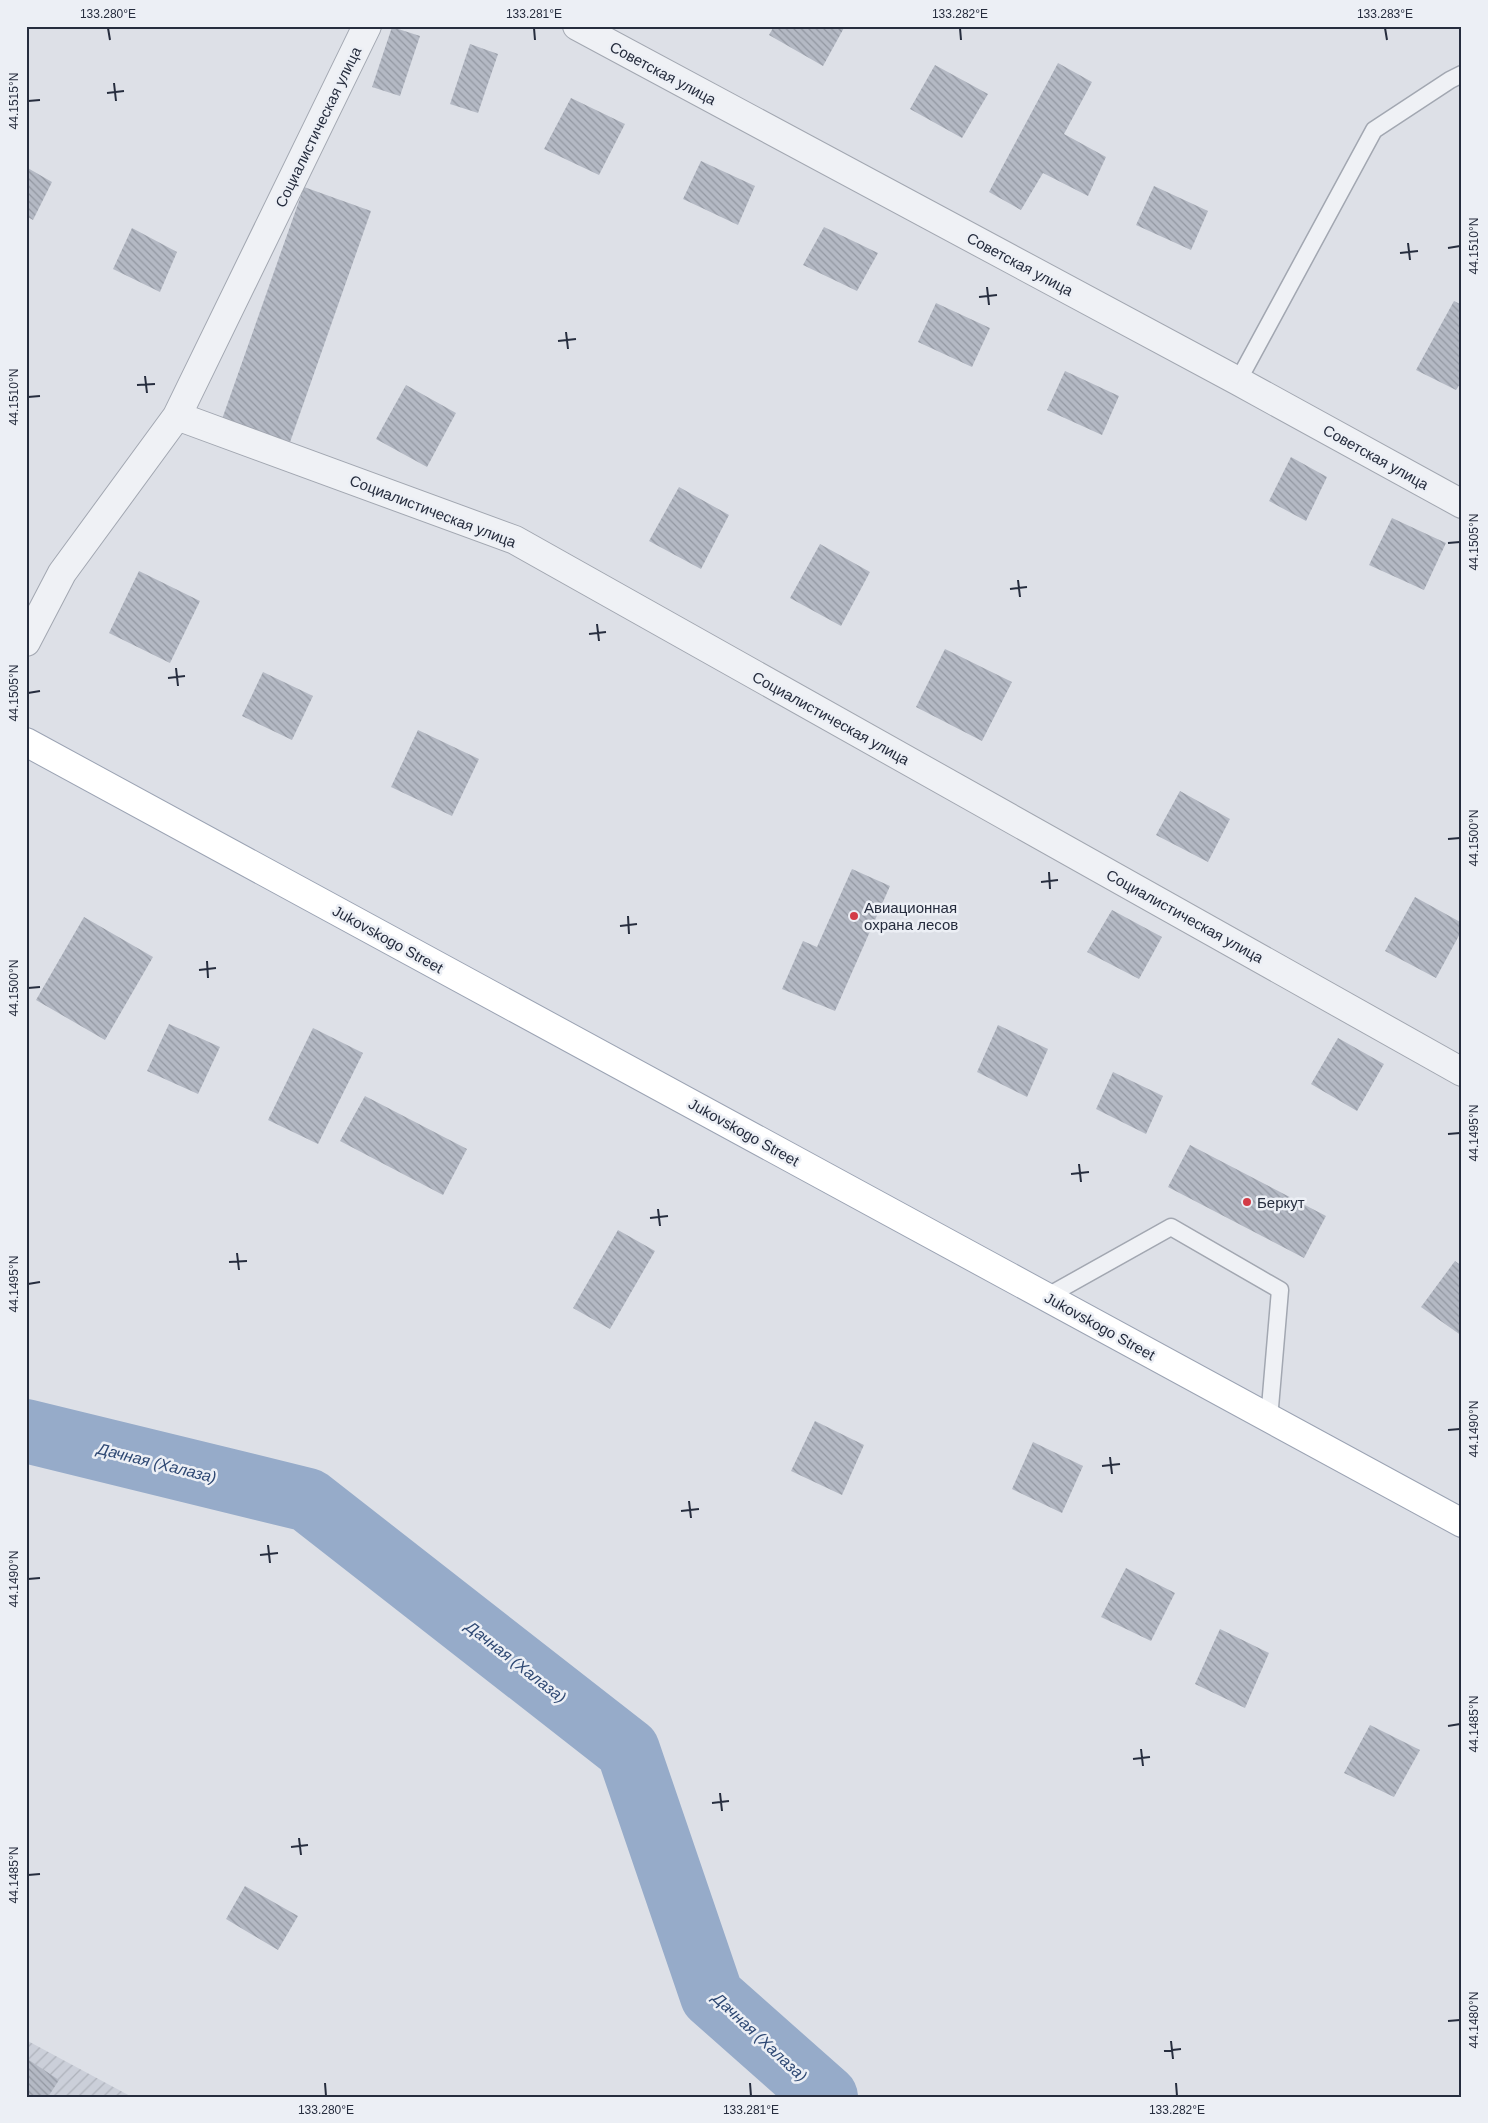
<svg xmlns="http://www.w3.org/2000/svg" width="1488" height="2123" font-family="Helvetica,sans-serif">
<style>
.industrial{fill:url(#industrial-furrows)}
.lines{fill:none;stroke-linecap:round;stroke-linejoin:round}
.river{stroke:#96abc9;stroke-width:64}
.building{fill:url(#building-back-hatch)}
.service-casing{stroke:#a2a7b1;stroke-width:19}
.minor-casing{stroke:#a2a7b1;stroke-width:30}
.primary-casing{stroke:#9ba3b3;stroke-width:30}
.service{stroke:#eff1f5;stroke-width:16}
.minor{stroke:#eff1f5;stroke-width:28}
.primary{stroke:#fff;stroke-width:28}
.ticks{fill:none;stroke:#262d3e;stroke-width:2}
.poi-dot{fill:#d33b46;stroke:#eceff5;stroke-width:2}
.labels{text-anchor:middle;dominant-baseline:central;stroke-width:5;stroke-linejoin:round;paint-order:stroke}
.street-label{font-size:15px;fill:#262d3e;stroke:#eceff5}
.poi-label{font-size:15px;fill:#262d3e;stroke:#eceff5;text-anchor:start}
.water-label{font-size:16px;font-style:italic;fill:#2e4873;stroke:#eceff5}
.neatline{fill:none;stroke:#262d3e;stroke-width:2}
.ticks-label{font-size:12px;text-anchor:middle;fill:#262d3e}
</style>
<defs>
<pattern id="industrial-furrows" width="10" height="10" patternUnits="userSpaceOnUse" patternTransform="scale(1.25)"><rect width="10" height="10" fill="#cbcfd9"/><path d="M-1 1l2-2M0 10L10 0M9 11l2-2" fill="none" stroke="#aeb2bb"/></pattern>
<pattern id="building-back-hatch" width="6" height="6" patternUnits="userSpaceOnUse" patternTransform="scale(1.25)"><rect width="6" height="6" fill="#b4b9c4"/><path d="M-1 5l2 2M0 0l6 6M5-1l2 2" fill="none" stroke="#9297a1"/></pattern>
</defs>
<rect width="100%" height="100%" fill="#dde0e7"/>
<path class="industrial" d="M 26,2040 L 132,2097 L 26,2097 Z"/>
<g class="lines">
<path class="river" d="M 26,1431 L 308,1500 L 628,1750 L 712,1996 L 826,2097"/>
</g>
<path class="building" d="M 774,26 L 845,26 L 823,66 L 769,35 Z
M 392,27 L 420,36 L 400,96 L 372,87 Z
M 470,44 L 498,54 L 478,113 L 450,104 Z
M 1058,63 L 1092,82 L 1064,134 L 1106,157 L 1088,196 L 1043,173 L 1021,210 L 989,192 Z
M 935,65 L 988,94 L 962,138 L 910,109 Z
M 571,98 L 625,124 L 599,175 L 544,149 Z
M 701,161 L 755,186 L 738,225 L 683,199 Z
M 26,167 L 52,182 L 33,220 L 26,216 Z
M 1154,186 L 1208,211 L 1191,250 L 1136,225 Z
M 304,187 L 371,211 L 289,445 L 221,422 Z
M 824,227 L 878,253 L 857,291 L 803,265 Z
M 132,228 L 177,252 L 160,292 L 113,269 Z
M 1454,301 L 1462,305 L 1462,381 L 1456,390 L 1416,370 Z
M 936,303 L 990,328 L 972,367 L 918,342 Z
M 1065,371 L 1119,396 L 1102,435 L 1047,410 Z
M 406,385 L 456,413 L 427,467 L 376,439 Z
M 1291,457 L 1327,477 L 1306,521 L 1269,501 Z
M 679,487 L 729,515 L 701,569 L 649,541 Z
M 1392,518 L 1446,543 L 1424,590 L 1369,565 Z
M 820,544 L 870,572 L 841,626 L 790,598 Z
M 139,571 L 200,601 L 170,663 L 109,633 Z
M 945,649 L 1012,682 L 982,741 L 916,707 Z
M 263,672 L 313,696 L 292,740 L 242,716 Z
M 418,730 L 479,759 L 452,816 L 391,787 Z
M 1180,791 L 1230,819 L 1208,862 L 1156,835 Z
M 852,869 L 890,886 L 835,1011 L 782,989 L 803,941 L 817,947 Z
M 1415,897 L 1462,923 L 1462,930 L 1436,978 L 1385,951 Z
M 1112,910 L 1162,937 L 1139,979 L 1087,952 Z
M 84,917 L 153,957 L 105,1040 L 36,1000 Z
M 169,1024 L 220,1047 L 198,1094 L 147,1071 Z
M 998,1025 L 1048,1049 L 1027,1097 L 977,1072 Z
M 313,1028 L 363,1053 L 318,1144 L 268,1120 Z
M 1338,1038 L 1384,1064 L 1357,1111 L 1311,1084 Z
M 1113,1072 L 1163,1096 L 1146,1134 L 1096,1109 Z
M 365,1096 L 467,1149 L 443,1195 L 340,1141 Z
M 1190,1145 L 1326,1216 L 1304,1258 L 1168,1187 Z
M 618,1230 L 655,1251 L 610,1329 L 573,1308 Z
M 1455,1261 L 1462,1266 L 1462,1336 L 1421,1307 Z
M 815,1421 L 864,1445 L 842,1495 L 791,1471 Z
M 1033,1442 L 1083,1466 L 1062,1513 L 1012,1489 Z
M 1126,1568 L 1175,1593 L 1151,1641 L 1101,1617 Z
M 1220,1629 L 1269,1653 L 1245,1708 L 1195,1684 Z
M 1370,1725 L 1420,1750 L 1394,1797 L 1344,1773 Z
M 245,1886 L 298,1916 L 278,1950 L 226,1919 Z
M 26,2058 L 59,2080 L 48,2097 L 26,2097 Z"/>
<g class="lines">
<defs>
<path id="service" d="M 1238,381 L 1374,130 L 1450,80 L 1462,74
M 1046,1297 L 1171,1227 L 1280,1290 L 1269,1419"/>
<path id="minor" d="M 577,26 L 1238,381 L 1462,504
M 177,416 L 515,540 L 1462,1072
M 26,642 L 62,573 L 177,416 L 367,26"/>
<path id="primary" d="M 26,742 L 1462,1523"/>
</defs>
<use href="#service" class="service-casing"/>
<use href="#minor" class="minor-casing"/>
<use href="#primary" class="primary-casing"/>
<use href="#service" class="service"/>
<use href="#minor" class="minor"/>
<use href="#primary" class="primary"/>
</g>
<path class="ticks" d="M 108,28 L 110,40M 534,28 L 535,40M 960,28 L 961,40M 1385,28 L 1387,40M 114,83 L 116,101M 107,93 L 124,91M 28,101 L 40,100M 1408,243 L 1410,260M 1448,248 L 1460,246M 1400,253 L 1418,251M 987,287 L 989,305M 979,297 L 997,295M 566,332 L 568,349M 558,341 L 576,339M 145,376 L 147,393M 137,385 L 155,384M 28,397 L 40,396M 1448,543 L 1460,542M 1018,580 L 1020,597M 1010,589 L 1027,587M 597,624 L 599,641M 589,634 L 606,632M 176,668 L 178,686M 168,678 L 185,676M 28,693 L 40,691M 1448,839 L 1460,838M 1049,872 L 1050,889M 1041,882 L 1058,880M 628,916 L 629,934M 620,926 L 637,924M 207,961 L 208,978M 199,970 L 216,968M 28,988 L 40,987M 1448,1134 L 1460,1133M 1079,1164 L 1081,1182M 1071,1174 L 1089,1172M 658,1209 L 660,1226M 650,1218 L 668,1216M 237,1253 L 239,1270M 229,1262 L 247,1261M 28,1284 L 40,1282M 1448,1430 L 1460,1429M 1110,1457 L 1112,1474M 1102,1466 L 1120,1464M 689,1501 L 691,1518M 681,1511 L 699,1509M 268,1545 L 270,1563M 260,1555 L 278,1553M 28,1579 L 40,1578M 1448,1726 L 1460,1724M 1141,1749 L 1143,1766M 1133,1759 L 1150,1757M 720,1793 L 722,1811M 712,1803 L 729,1801M 299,1838 L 301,1855M 291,1847 L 308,1845M 28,1875 L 40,1874M 1448,2021 L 1460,2020M 1171,2041 L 1173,2059M 1164,2051 L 1181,2049M 325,2083 L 326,2096M 750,2083 L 751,2096M 1176,2083 L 1177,2096"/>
<g class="poi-dot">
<circle cx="854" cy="916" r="5"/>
<circle cx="1247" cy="1202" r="5"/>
</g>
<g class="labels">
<g class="street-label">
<text transform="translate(663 73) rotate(28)">Советская улица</text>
<text transform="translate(318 127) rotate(-64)">Социалистическая улица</text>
<text transform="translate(1020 264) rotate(28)">Советская улица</text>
<text transform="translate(1376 457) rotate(29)">Советская улица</text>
<text transform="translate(433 511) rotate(21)">Социалистическая улица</text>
<text transform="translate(831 718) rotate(29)">Социалистическая улица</text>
<text transform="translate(1185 916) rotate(29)">Социалистическая улица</text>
<text transform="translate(388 939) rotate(29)">Jukovskogo Street</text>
<text transform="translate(744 1132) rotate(29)">Jukovskogo Street</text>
<text transform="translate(1100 1326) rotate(29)">Jukovskogo Street</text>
</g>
<g class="poi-label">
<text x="864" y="907">Авиационная<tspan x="864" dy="17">охрана лесов</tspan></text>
<text x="1257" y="1202">Беркут</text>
</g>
<g class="water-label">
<text transform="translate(157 1463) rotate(14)">Дачная (Халаза)</text>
<text transform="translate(516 1662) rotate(38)">Дачная (Халаза)</text>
<text transform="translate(760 2037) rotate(43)">Дачная (Халаза)</text>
</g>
</g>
<rect width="1488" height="2123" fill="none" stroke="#eceff5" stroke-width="55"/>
<rect x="28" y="28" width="1432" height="2068" class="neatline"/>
<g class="ticks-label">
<text x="108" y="18">133.280°E</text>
<text x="534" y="18">133.281°E</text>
<text x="960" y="18">133.282°E</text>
<text x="1385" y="18">133.283°E</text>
<text transform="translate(14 101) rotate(-90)" y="4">44.1515°N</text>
<text transform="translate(1474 246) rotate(-90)" y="4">44.1510°N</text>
<text transform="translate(14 397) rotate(-90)" y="4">44.1510°N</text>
<text transform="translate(1474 542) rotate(-90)" y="4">44.1505°N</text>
<text transform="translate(14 693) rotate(-90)" y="4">44.1505°N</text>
<text transform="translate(1474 838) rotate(-90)" y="4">44.1500°N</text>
<text transform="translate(14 988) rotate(-90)" y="4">44.1500°N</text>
<text transform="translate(1474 1133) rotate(-90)" y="4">44.1495°N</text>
<text transform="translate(14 1284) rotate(-90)" y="4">44.1495°N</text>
<text transform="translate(1474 1429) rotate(-90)" y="4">44.1490°N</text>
<text transform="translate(14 1579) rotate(-90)" y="4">44.1490°N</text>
<text transform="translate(1474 1724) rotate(-90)" y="4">44.1485°N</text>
<text transform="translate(14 1875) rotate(-90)" y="4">44.1485°N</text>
<text transform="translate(1474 2020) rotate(-90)" y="4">44.1480°N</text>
<text x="326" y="2114">133.280°E</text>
<text x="751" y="2114">133.281°E</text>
<text x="1177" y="2114">133.282°E</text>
</g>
</svg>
